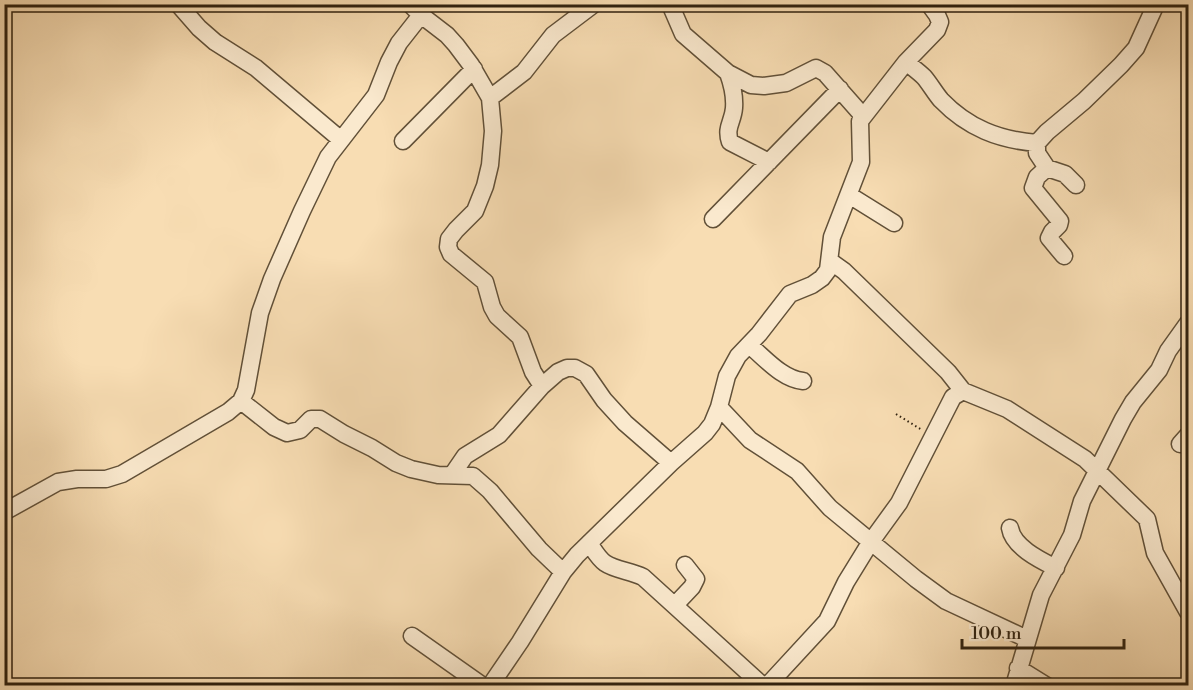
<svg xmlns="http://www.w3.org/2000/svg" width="1193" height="690" font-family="'Libre Bodoni',serif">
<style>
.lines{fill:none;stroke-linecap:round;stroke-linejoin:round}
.minor-casing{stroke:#615038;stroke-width:19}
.path{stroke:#2f210f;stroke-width:2;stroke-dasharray:1.5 3;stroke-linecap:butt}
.minor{stroke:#fae9ce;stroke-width:16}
</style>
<rect width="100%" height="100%" fill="#f8ddb3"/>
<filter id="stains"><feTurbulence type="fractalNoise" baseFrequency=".00333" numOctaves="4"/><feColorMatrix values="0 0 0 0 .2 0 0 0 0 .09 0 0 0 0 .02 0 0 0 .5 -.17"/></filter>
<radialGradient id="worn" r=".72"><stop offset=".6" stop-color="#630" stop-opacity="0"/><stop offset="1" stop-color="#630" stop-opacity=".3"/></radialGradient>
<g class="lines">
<defs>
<path id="minor" d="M 178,4 L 199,28 L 215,42 L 256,68 L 340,139
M 410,4 L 421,15
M 670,4 L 683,34 L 728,73 L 751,85 L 764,86 L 786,83 L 816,68 L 825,73 L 863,116
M 906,62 C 912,67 919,72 924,77 C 930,84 935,93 941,100 C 968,128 999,140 1037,143
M 728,73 C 732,84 735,95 734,108 C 733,122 725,127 730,142 L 769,162
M 490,98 L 524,72 L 553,35 L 594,4
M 403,141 L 474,69
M 1047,168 L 1065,174 L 1076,185
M 849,195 L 894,223
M 713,219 L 840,89
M 1064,256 L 1049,238 L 1052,232 L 1059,225 L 1060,221 L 1033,188 L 1037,177 L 1047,168 L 1037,153 L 1037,143 L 1047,132 L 1084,101 L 1121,65 L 1136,48 L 1156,4
M 830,261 L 844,271 L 948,372 L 963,391
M 749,345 C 765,358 782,379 803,381
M 241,401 L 274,427 L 287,433 L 300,430 L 311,419 L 320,419 L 344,434 L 372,448 L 396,463 L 411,469 L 438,475 L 473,476 L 490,491 L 539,549 L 563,572
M 719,407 L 750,440 L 797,471 L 830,508 L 916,579 L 946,601 L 1027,639
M 1180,444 L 1188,435
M 452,475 L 465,456 L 499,435 L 542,386 L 558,372 L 567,368 L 575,368 L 586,374 L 604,400 L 625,423 L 671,463
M 4,512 L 58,482 L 77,479 L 106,479 L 122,474 L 228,412 L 241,401 L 246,390 L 260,313 L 272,279 L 302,211 L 328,157 L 376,95 L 389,62 L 399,43 L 421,15 L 447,35 L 456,45 L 471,65 L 490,98 L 493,131 L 490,165 L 485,186 L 475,211 L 456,230 L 449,239 L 448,247 L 451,254 L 485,282 L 492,307 L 497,316 L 520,337 L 533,372 L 542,386
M 1010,528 C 1013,547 1040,560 1056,568
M 589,543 C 594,550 598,558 605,563 C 615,570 631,571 643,577 L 763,686
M 675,605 L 692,587 L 696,579 L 685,565
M 412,636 L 483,686
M 1018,668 L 1047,686
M 490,686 L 520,642 L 563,572 L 577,555 L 671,463 L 705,433 L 712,424 L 719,407 L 727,376 L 738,356 L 759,334 L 790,294 L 812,285 L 822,278 L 828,270 L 832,237 L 861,162 L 860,121 L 906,62 L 937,30 L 940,22 L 937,15 L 929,4
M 767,686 L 827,621 L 846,582 L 870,543 L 899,503 L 953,397 L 963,391 L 1007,409 L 1085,459 L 1147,519 L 1155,553 L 1188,612
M 1014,686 L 1041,595 L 1072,535 L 1082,501 L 1123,419 L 1133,402 L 1159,370 L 1168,351 L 1188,323"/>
</defs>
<use href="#minor" class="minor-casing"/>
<path class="path" d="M 896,414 L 922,430"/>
<use href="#minor" class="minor"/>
</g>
<rect width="1193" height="690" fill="none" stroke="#f8ddb3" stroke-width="24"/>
<rect x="6" y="6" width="1181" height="678" fill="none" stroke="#2f210f" stroke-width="3"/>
<rect x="12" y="12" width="1169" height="666" fill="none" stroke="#2f210f" stroke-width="1.5"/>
<path d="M962 639v9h162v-9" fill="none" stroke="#2f210f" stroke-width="3"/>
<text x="971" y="639" font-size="18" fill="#2f210f" stroke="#fae9ce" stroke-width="4.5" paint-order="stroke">100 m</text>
<rect width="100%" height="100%" filter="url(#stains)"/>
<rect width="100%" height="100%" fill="url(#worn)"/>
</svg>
